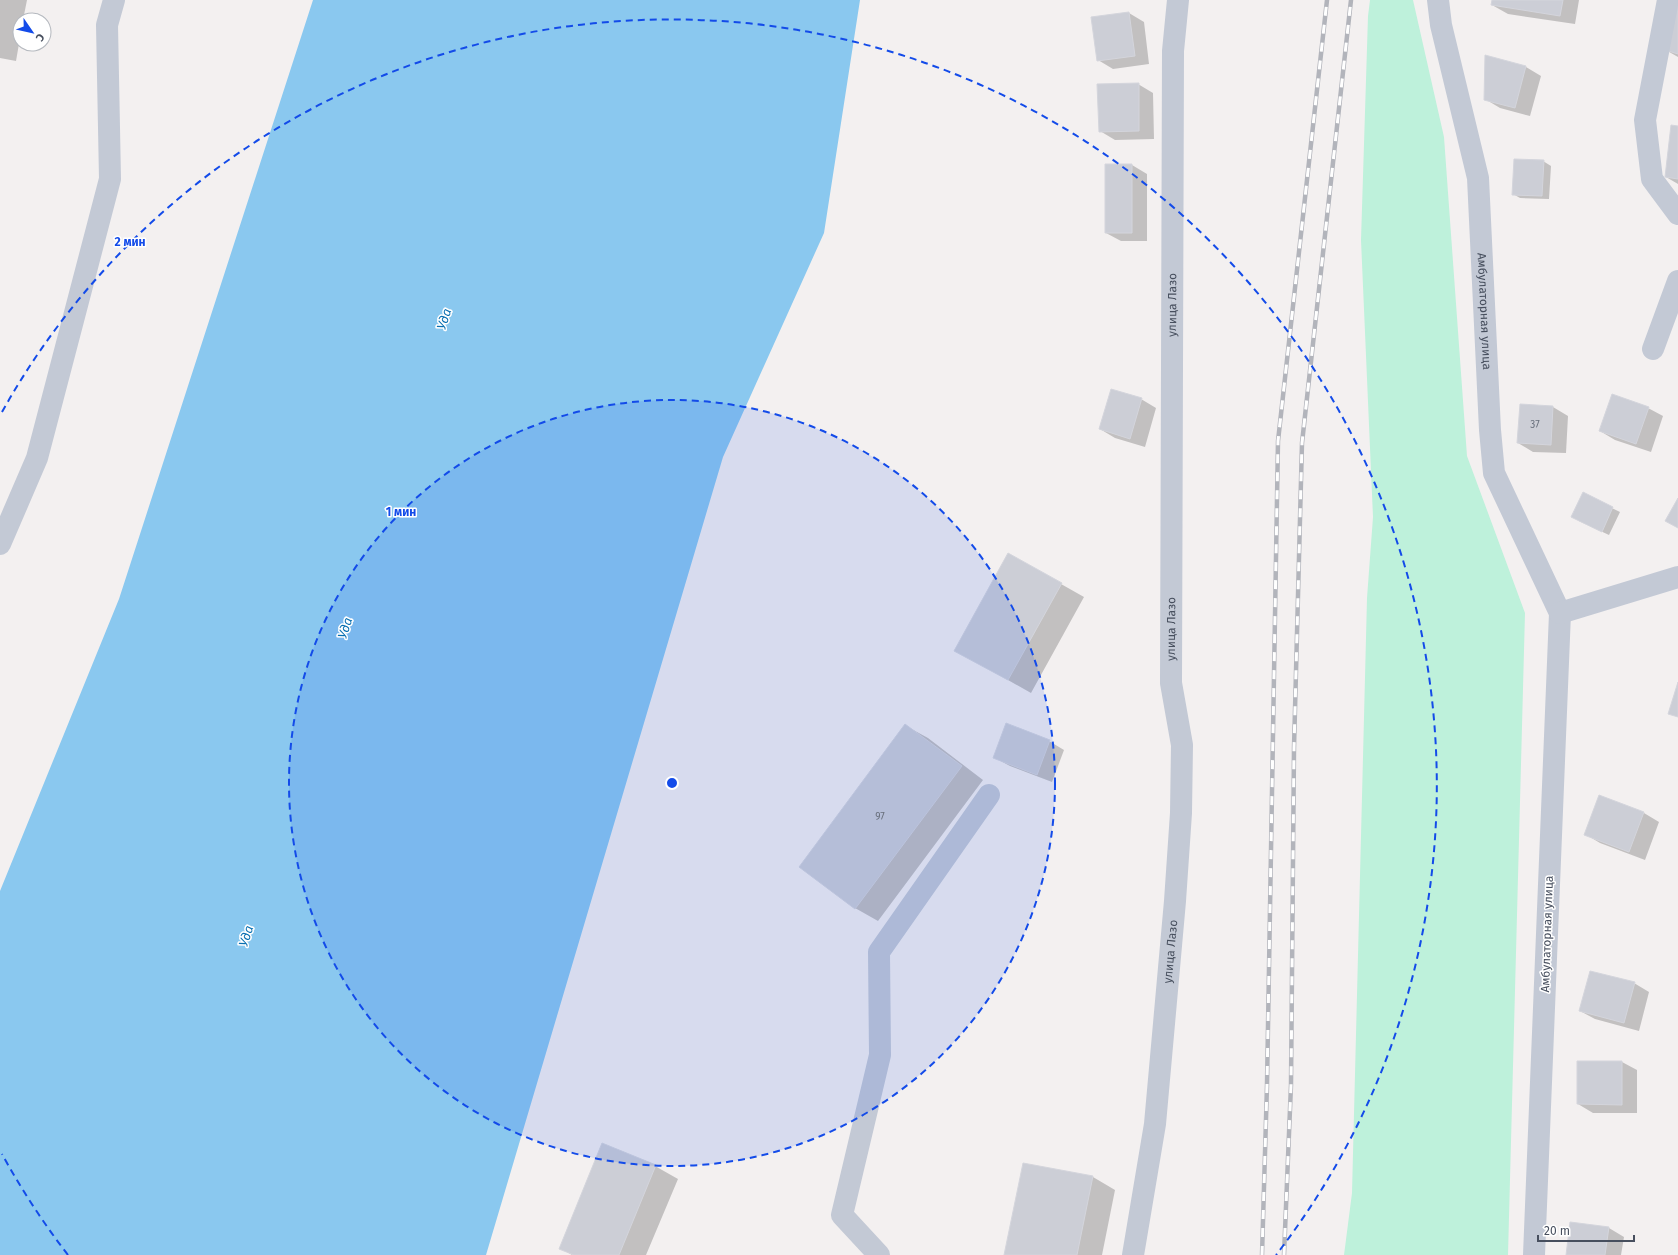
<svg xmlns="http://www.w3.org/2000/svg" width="1678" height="1255" font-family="'Fira Sans',sans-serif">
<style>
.green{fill:#bef1db}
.water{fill:#8ac8ef}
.shadow{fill:#0003}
.building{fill:#ccced6;stroke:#d4d5dc}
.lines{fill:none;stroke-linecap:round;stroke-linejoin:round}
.minor{stroke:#c3c9d5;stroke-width:22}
.rail-casing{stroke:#b2b4bb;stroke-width:4.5}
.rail{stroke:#fff;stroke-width:3;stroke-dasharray:9;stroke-linecap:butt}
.ring{fill:none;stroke:#134be9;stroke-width:2;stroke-dasharray:7 5}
.labels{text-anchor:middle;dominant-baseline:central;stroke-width:3;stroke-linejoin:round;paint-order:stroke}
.number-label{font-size:10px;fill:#686f7c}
.street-label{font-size:12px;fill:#474f5e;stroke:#fff}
.water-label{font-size:13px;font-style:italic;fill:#086fb1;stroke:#fff}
.centre{fill:#134be9;stroke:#fff;stroke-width:2}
.ring-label{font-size:12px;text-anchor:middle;font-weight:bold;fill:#134be9;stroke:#fff;stroke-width:3;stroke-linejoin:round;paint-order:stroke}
</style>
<rect width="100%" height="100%" fill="#f3f0f0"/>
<path class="green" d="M 1370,0 L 1413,0 L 1444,137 L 1467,456 L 1525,613 L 1508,1255 L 1344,1255 L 1352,1193 L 1367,598 L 1373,517 L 1361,240 L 1368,16 Z"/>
<path class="water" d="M 313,0 L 860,0 L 824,233 L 723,457 L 486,1255 L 0,1255 L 0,891 L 119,599 Z"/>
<path class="shadow" d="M 0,0 L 27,0 L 23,20 L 20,20 L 20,38 L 16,61 L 0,58 Z
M 1493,0 L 1579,0 L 1575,24 L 1508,14 L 1492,5 Z
M 1678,8 L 1678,57 L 1664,49 Z
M 1129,13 L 1144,22 L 1149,64 L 1113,69 L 1098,60 Z
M 1486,56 L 1526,67 L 1541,76 L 1530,116 L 1500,108 L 1485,99 Z
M 1138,84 L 1153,93 L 1154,139 L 1115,140 L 1100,131 Z
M 1678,127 L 1678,184 L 1666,177 Z
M 1543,161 L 1551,166 L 1549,199 L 1520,198 L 1513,194 Z
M 1132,165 L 1147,174 L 1147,241 L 1121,241 L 1106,233 Z
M 1141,399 L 1156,408 L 1145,447 L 1115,438 L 1100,429 Z
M 1521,405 L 1553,407 L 1568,416 L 1566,453 L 1533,452 L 1518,443 Z
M 1648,408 L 1663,416 L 1651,452 L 1615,440 L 1600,431 Z
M 1583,494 L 1620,512 L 1609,535 L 1579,521 Z
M 1061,584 L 1084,597 L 1031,693 L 978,663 Z
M 906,726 L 928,738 L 983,780 L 878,921 L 855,908 Z
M 1049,741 L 1064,750 L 1052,782 L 1010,766 L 995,758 Z
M 1599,796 L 1644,813 L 1659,822 L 1645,860 L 1600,843 L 1585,834 Z
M 1634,983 L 1649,992 L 1639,1031 L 1595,1019 L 1580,1011 Z
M 1622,1062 L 1637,1070 L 1637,1113 L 1593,1113 L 1578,1104 Z
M 655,1166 L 678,1179 L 646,1255 L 572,1255 L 560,1248 Z
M 1093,1177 L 1115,1190 L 1102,1255 L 1005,1255 Z
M 1609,1228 L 1624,1237 L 1621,1255 L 1567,1255 Z"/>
<path class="building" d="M 1492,0 L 1563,0 L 1560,16 L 1491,5 Z
M 1677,7 L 1678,7 L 1678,54 L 1662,49 Z
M 1129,12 L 1135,56 L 1097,61 L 1091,17 Z
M 1485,55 L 1526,66 L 1515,108 L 1484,100 Z
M 1139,83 L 1139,131 L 1099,132 L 1097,84 Z
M 1671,125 L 1678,126 L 1678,179 L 1665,177 Z
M 1514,159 L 1544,160 L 1542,196 L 1512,195 Z
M 1105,164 L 1132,164 L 1132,233 L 1105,233 Z
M 1111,389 L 1142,398 L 1130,439 L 1099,429 Z
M 1612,394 L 1649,407 L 1636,444 L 1599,431 Z
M 1520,404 L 1553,406 L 1551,445 L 1517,443 Z
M 1583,492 L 1613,507 L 1602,532 L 1571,517 Z
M 1678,498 L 1678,528 L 1665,521 Z
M 1008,553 L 1062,583 L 1008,680 L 954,651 Z
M 1678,682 L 1678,717 L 1668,714 Z
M 1006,723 L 1050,740 L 1037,775 L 993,758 Z
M 905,724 L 962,766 L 855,909 L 799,867 Z
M 1599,795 L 1644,812 L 1629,852 L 1584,835 Z
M 1590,971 L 1635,982 L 1624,1023 L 1579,1011 Z
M 1577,1061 L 1622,1061 L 1622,1105 L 1577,1104 Z
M 602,1143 L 656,1165 L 619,1255 L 574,1255 L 559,1249 Z
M 1023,1163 L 1093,1176 L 1077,1255 L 1004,1255 Z
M 1570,1222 L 1609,1227 L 1605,1255 L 1566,1255 Z"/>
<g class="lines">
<g class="minor">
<path id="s1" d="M 1438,0 L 1441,25 L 1478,178 L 1490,430 L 1494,473 L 1560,613 L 1534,1255"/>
<path d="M 1668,0 L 1645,120 L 1652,179 L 1678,214"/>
<path d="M 1653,349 L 1678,281"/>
<path d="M 0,544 L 37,458 L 110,179 L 107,25 L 114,0"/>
<path d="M 1560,613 L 1678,577"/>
<path d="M 879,1255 L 842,1215 L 880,1055 L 879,952 L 989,795"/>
<path id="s2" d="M 1133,1255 L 1155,1124 L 1175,901 L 1181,813 L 1182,745 L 1171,683 L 1173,51 L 1178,0"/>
</g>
<defs>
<path id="rail" d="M 1262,1255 L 1267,1085 L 1278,441 L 1327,0
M 1284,1255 L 1291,1085 L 1294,748 L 1302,443 L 1351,0"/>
</defs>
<use href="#rail" class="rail-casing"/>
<use href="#rail" class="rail"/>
</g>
<circle cx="672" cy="783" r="383" fill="#134be9" fill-opacity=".12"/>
<g class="ring">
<circle cx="672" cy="783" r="383"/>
<path d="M68 1255A766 766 0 0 1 2 1154M2 412A766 766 0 1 1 1276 1255"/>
</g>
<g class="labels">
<g class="number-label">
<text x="1535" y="425">37</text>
<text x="880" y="817">97</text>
</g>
<g class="street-label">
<text stroke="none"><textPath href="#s2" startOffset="954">улица Лазо</textPath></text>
<text stroke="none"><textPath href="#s1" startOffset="316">Амбулаторная улица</textPath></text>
<text stroke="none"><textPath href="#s2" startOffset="630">улица Лазо</textPath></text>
<text transform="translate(1547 934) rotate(-88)">Амбулаторная улица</text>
<text stroke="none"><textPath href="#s2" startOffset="306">улица Лазо</textPath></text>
</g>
<g class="water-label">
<text transform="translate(444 319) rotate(-72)">Уда</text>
<text transform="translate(345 628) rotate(-72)">Уда</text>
<text transform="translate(246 936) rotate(-72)">Уда</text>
</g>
</g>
<circle cx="672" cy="783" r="6" class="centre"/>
<g class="ring-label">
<text x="130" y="246">2 мин</text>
<text x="401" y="516">1 мин</text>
</g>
<g transform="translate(32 32) rotate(124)"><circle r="19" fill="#ffffff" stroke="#b5b9bf"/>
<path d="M0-3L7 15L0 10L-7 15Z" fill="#134be9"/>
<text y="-6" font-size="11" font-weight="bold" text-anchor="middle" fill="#474f5e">С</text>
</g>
<path d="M1538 1235v6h96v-6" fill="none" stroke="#474f5e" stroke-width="2"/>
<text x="1544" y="1235" font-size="12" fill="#474f5e" stroke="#ffffff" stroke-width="3" paint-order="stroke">20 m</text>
</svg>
